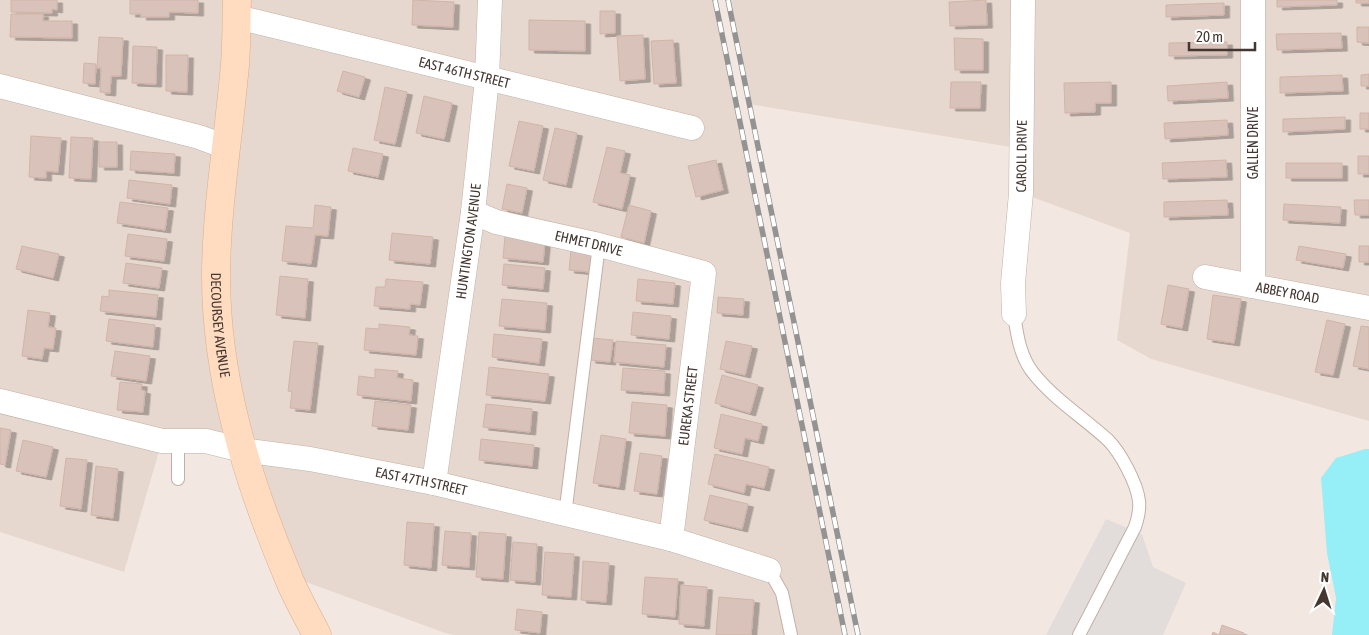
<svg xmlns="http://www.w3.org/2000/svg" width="1369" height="635" font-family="'Asap Condensed',sans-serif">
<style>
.residential{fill:#e7d8cf}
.parking{fill:#e2dddb}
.water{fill:#96eef7}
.building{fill:#d8c2b9;stroke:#d1b4a8;filter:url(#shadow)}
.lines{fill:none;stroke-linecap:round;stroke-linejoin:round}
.lane-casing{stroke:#c1b0a6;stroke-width:14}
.street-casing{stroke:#c1b0a6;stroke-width:25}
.secondary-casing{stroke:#daae8e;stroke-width:29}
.lane{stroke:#fff;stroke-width:12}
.street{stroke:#fff;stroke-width:24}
.secondary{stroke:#ffdbbf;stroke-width:28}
.rail-casing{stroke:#939393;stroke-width:5.5}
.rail{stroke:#fff;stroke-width:4;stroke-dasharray:11;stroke-linecap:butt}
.labels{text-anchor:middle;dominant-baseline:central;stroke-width:4.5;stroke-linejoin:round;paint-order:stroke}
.street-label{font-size:14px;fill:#443732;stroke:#fff}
</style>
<defs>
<filter id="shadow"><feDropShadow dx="5.5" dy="3" stdDeviation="0" flood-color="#0004"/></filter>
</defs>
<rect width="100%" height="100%" fill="#f3e8e1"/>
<path class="residential" d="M 0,0 L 715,0 L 845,635 L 454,635 L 445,633 L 287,575 L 242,450 L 162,441 L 124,572 L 0,532 Z
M 728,0 L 1369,0 L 1369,421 L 1151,359 L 1117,340 L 1130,233 L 1021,193 L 1022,149 L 749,104 Z"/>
<path class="parking" d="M 1106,519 L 1142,534 L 1153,567 L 1186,583 L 1163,635 L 1046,635 Z"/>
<path class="water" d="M 1365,449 L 1369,449 L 1369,635 L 1332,635 L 1336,598 L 1327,553 L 1321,478 L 1336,458 Z"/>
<path class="building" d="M 11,0 L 57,0 L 57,10 L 52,9 L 52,13 L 11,12 Z
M 130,0 L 198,0 L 198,13 L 169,12 L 169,17 L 141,17 L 141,14 L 130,14 Z
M 413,0 L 454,2 L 453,27 L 412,25 Z
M 986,0 L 987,25 L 950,26 L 949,2 Z
M 1277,0 L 1337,0 L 1337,5 L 1277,7 Z
M 1356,0 L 1369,0 L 1369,3 L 1356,3 Z
M 1224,3 L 1224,15 L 1166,17 L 1166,5 Z
M 600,11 L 615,11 L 615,33 L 600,34 Z
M 11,14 L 43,14 L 43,21 L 72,21 L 72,38 L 10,37 Z
M 529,20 L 585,21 L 585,51 L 529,50 Z
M 1357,27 L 1369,27 L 1369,43 L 1357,42 Z
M 1341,33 L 1342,48 L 1277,50 L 1276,34 Z
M 643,35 L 645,79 L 620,81 L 617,36 Z
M 99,37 L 123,38 L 121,76 L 111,76 L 110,93 L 100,92 L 101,68 L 97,68 Z
M 954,38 L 983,39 L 983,70 L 955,70 Z
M 673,40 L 676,83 L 654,84 L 651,41 Z
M 1227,42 L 1227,55 L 1169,56 L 1169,43 Z
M 133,46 L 157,47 L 156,84 L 132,83 Z
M 166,55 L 188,55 L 187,92 L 166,91 Z
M 84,63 L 96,64 L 95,84 L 83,83 Z
M 343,71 L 365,77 L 359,97 L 337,91 Z
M 1369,74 L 1369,86 L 1361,86 L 1361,75 Z
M 1342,75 L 1343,91 L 1280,93 L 1280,77 Z
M 951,82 L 981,82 L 980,108 L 950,108 Z
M 1111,82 L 1111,103 L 1095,103 L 1095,112 L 1065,113 L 1064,83 Z
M 1227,82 L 1228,98 L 1168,101 L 1167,86 Z
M 385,87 L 407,92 L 395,144 L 374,140 Z
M 424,96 L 452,103 L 444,139 L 416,133 Z
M 1360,113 L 1369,113 L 1369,129 L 1360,129 Z
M 1345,117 L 1345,129 L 1283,132 L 1283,119 Z
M 1227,120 L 1228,135 L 1165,139 L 1164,123 Z
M 519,121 L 543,126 L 534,171 L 509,166 Z
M 555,128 L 577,133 L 566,185 L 543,180 Z
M 31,136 L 61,138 L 58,172 L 46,171 L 46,178 L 29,177 Z
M 71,137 L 93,138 L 91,179 L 69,178 Z
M 99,142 L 117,142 L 117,167 L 99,167 Z
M 607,147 L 625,151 L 620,173 L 630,175 L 622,209 L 593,202 Z
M 353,148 L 383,154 L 378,177 L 348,171 Z
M 131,151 L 175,154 L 174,173 L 130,170 Z
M 1358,156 L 1369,156 L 1369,174 L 1358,174 Z
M 716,160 L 723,190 L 696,197 L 688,166 Z
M 1226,160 L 1227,177 L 1163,179 L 1162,163 Z
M 1286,163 L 1342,163 L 1342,178 L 1286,178 Z
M 129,180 L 172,185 L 170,204 L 127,198 Z
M 507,184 L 527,188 L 522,213 L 502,209 Z
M 1227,200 L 1228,215 L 1164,217 L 1164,202 Z
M 1354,200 L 1369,200 L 1369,215 L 1355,215 Z
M 120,202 L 168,208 L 165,230 L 117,223 Z
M 1284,204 L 1341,207 L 1340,223 L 1283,220 Z
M 315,205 L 331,207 L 328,236 L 315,235 L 311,264 L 282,261 L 286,226 L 313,228 Z
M 629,205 L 651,211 L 644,243 L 621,237 Z
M 392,233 L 433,237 L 430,264 L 389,260 Z
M 128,234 L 167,239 L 164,261 L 125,256 Z
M 505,236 L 545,241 L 543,262 L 503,258 Z
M 22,246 L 59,254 L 53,278 L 16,269 Z
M 1299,246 L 1346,254 L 1343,268 L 1296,260 Z
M 1359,246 L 1369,246 L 1369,262 L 1359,262 Z
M 571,250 L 592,252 L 590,272 L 569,270 Z
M 126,263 L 162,268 L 159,288 L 123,283 Z
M 504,264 L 545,268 L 543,289 L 502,285 Z
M 280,276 L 308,279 L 305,318 L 276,315 Z
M 386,279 L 423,282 L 420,305 L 410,304 L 410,309 L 374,306 L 376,287 L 385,287 Z
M 638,279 L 675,283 L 673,304 L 636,301 Z
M 1168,285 L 1189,289 L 1182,328 L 1161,324 Z
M 109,290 L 158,295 L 156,317 L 100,311 L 102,296 L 109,297 Z
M 1213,295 L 1241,299 L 1234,343 L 1207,339 Z
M 718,297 L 744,299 L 743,315 L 717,313 Z
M 502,299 L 547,303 L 545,330 L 499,326 Z
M 28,310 L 50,313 L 48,327 L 56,328 L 53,349 L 44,348 L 42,359 L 22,356 Z
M 633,312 L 671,316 L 669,339 L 631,335 Z
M 109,319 L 155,325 L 153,347 L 106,341 Z
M 1327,320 L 1345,324 L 1333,375 L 1315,372 Z
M 379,324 L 410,327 L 409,335 L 418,336 L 416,355 L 364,350 L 366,328 L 379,329 Z
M 1361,326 L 1369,327 L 1369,369 L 1353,366 Z
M 494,334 L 542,339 L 539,363 L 492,357 Z
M 592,338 L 613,340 L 610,362 L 590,360 Z
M 294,341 L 318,343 L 310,410 L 290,408 L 292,392 L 288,391 Z
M 616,341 L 666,345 L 664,367 L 614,362 Z
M 726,341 L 752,346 L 745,375 L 720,369 Z
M 115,351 L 150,356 L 146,381 L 111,376 Z
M 489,367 L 549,374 L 545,401 L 486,395 Z
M 623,368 L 665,371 L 664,393 L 621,390 Z
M 375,369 L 398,371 L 397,378 L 413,380 L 411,401 L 357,395 L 359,376 L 375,378 Z
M 722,375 L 758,385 L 750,413 L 715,403 Z
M 120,382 L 142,384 L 141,390 L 145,391 L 143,412 L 117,410 Z
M 375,401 L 411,405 L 408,430 L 372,426 Z
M 632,402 L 667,405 L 665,436 L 629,433 Z
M 486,404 L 532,409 L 530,432 L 483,427 Z
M 721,414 L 762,424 L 758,441 L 745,438 L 742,454 L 714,448 Z
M 0,428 L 11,430 L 5,465 L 0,464 Z
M 601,435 L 626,439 L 619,487 L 593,483 Z
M 481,439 L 534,445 L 532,466 L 479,460 Z
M 23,440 L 53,447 L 46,477 L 16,471 Z
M 640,453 L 662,456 L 657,494 L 634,491 Z
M 715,454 L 769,467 L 764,488 L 746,484 L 744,493 L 708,484 Z
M 66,458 L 87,460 L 81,509 L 60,506 Z
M 96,466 L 118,469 L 113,518 L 91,515 Z
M 710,495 L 748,504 L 742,529 L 704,520 Z
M 407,522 L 434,524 L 431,568 L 404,565 Z
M 445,531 L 471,533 L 469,567 L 442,565 Z
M 479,532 L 506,534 L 503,579 L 476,577 Z
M 513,542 L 537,544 L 535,582 L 510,580 Z
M 545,552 L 574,554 L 571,597 L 542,595 Z
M 583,561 L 609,563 L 606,602 L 581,600 Z
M 645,577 L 678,579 L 675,617 L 642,614 Z
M 681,585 L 707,587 L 704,626 L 679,624 Z
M 719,597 L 754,600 L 751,635 L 716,635 Z
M 517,609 L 542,612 L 540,633 L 515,630 Z
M 1222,625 L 1244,633 L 1243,635 L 1212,635 L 1213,632 L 1219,635 Z"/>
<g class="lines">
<defs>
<path id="lane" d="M 1014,314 C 1017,335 1020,357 1034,374 C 1055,400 1084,418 1108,440 C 1120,452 1137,483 1139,501 C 1140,509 1138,518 1135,527 L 1079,635
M 178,479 L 178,441
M 565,515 L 599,245
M 769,570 L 782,593 L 791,635"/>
<g id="street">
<path d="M 1253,0 L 1253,286"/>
<path id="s1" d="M 237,17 L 692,128"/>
<path d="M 0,86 L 199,137 L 226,147"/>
<path id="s2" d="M 473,212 L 496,222 L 599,245 L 704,273 L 671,539"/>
<path id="s3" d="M 1205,277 L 1369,308"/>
<path id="s4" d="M 1014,314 L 1013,283 L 1021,193 L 1023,0"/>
<path id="s5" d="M 0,401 L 162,441 L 206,441 L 242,450 L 310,459 L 434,483 L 671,539 L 769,570"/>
<path id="s6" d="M 434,483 L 473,212 L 487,79 L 490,0"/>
</g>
<g id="secondary">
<path id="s7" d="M 237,0 C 236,25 237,51 234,75 C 228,140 217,206 216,271 C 215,376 247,479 287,574 C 295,595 307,615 317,635"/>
</g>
</defs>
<use href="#lane" class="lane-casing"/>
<use href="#street" class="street-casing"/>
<use href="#secondary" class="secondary-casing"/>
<use href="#lane" class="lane"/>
<use href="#street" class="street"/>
<use href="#secondary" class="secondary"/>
<defs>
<path id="rail" d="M 715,0 L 845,635
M 728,0 L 858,635"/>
</defs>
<use href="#rail" class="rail-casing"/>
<use href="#rail" class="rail"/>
</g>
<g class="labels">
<g class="street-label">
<text stroke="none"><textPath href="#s1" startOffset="234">EAST 46TH STREET</textPath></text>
<text transform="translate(1253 143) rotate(-90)">GALLEN DRIVE</text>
<text stroke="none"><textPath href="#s4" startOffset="158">CAROLL DRIVE</textPath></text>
<text stroke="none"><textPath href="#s6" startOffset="244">HUNTINGTON AVENUE</textPath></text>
<text stroke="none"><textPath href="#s2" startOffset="120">EHMET DRIVE</textPath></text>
<text stroke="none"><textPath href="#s3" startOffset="84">ABBEY ROAD</textPath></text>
<text stroke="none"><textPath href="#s7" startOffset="326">DECOURSEY AVENUE</textPath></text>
<text transform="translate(688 406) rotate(-83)">EUREKA STREET</text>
<text stroke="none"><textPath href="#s5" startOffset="430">EAST 47TH STREET</textPath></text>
</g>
</g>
<g transform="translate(1324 590) rotate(4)" stroke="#ffffff" stroke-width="4" paint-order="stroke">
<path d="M0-4L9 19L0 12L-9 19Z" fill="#443732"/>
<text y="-8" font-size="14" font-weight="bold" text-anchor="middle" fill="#443732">N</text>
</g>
<path d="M1189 42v8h66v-8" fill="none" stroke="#443732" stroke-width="2.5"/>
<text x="1196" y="42" font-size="15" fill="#443732" stroke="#ffffff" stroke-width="4" paint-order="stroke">20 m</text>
</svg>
